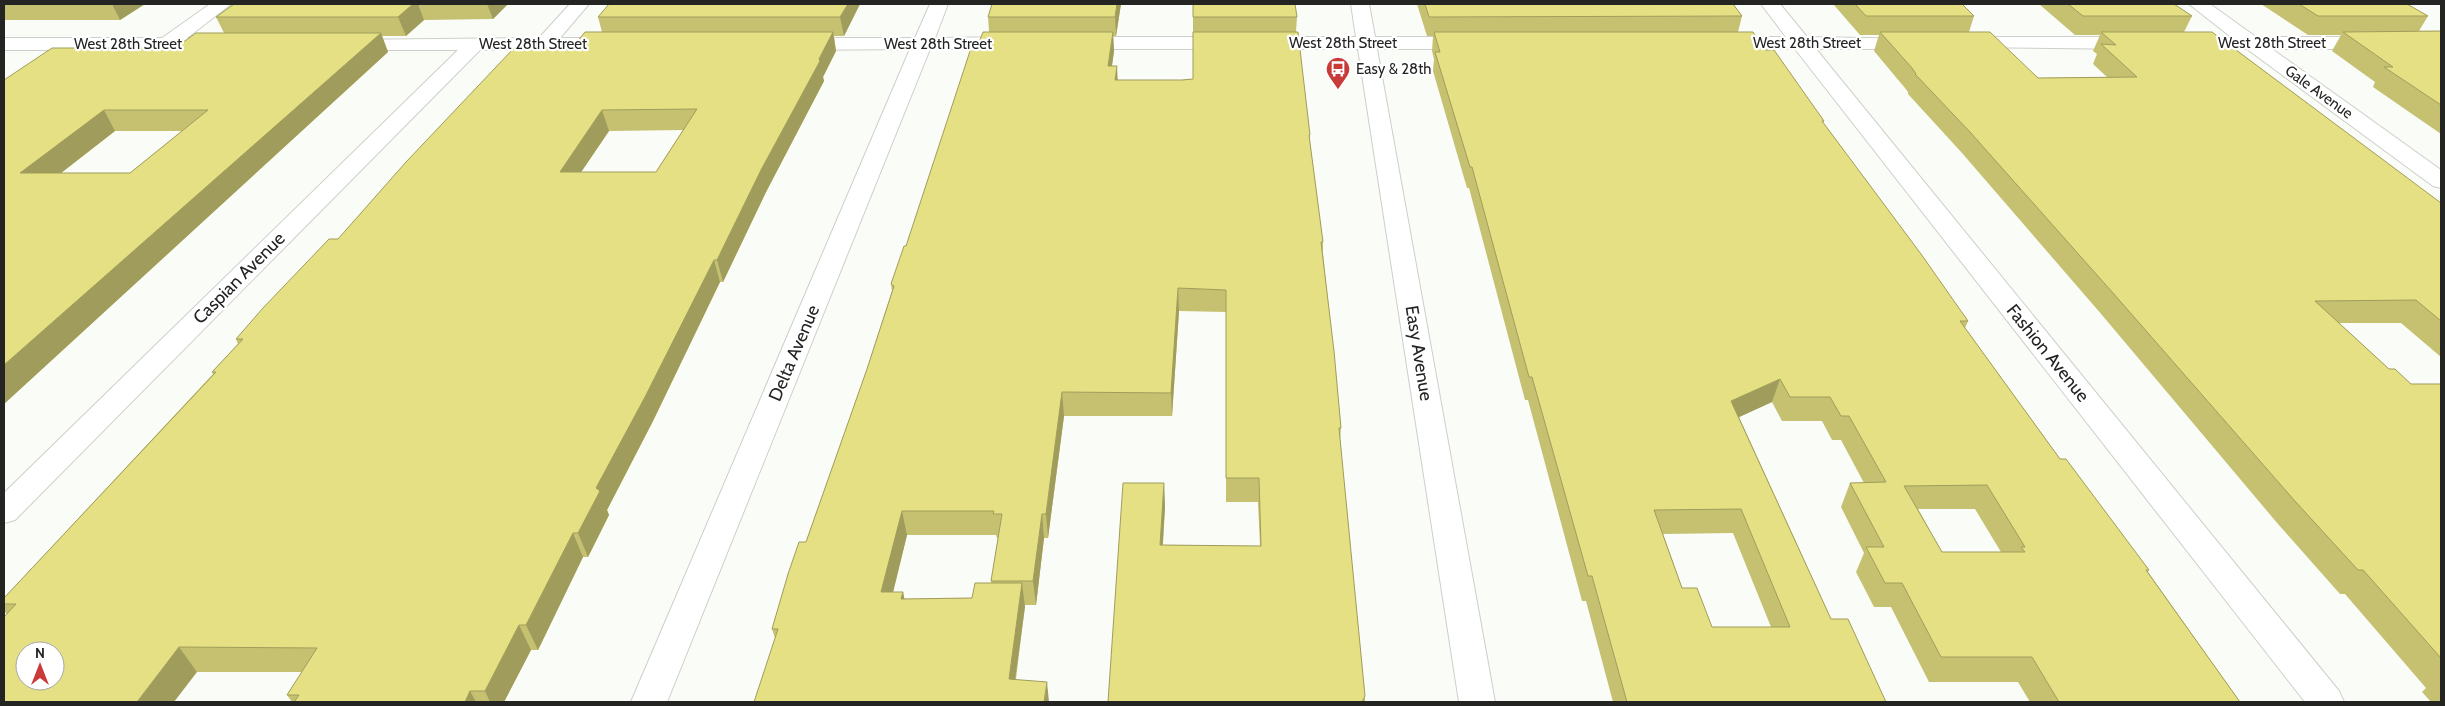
<svg xmlns="http://www.w3.org/2000/svg" width="2445" height="706" font-family="Cabin,sans-serif">
<style>
.lines{fill:none;stroke-linecap:round;stroke-linejoin:round}
.street-casing{stroke:#cdcfca;stroke-width:2}
.street{fill:#fff;fill-rule:evenodd}
.wall{fill:#c5c171;fill-rule:evenodd}
.shaded-wall{fill:#a09d5c}
.building{fill:#e5e083;stroke:#a09d5c;fill-rule:evenodd}
.labels{text-anchor:middle;dominant-baseline:central;stroke-width:4.5;stroke-linejoin:round;paint-order:stroke}
.far-street-label{font-size:15px;fill:#242523;stroke:#fff}
.far-poi-label{font-size:15px;fill:#242523;stroke:#fff;text-anchor:start}
.street-label{font-size:18px;fill:#242523;stroke:#fff}
</style>
<rect width="100%" height="100%" fill="#fafcf7"/>
<g class="lines">
<defs>
<path id="street" d="M 210,4 L 231,4 L 187,38 L 224,40 L 227,44 L 224,48 L 217,50 L 4,50 L 4,38 L 162,38 Z
M 570,4 L 589,4 L 560,38 L 612,38 L 619,40 L 622,44 L 619,48 L 480,50 L 15,520 L 4,523 L 4,493 L 458,50 L 348,50 L 341,48 L 338,44 L 341,40 L 539,38 Z
M 930,4 L 948,4 L 935,38 L 1017,37 L 1024,39 L 1027,43 L 1024,47 L 1017,49 L 930,49 L 667,702 L 631,702 L 910,49 L 798,50 L 791,48 L 788,44 L 791,40 L 798,38 L 915,38 Z
M 1351,4 L 1369,4 L 1375,37 L 1470,37 L 1477,39 L 1480,43 L 1477,47 L 1470,49 L 1377,49 L 1495,702 L 1459,702 L 1358,49 L 1078,49 L 1071,47 L 1068,43 L 1071,39 L 1078,37 L 1356,37 Z
M 1761,4 L 1780,4 L 1807,37 L 1922,39 L 1925,43 L 1922,47 L 1915,49 L 1816,49 L 2339,691 L 2344,702 L 2305,702 L 1795,49 L 1716,47 L 1713,43 L 1716,39 L 1723,37 L 1786,37 Z
M 2189,4 L 2210,4 L 2256,37 L 2441,37 L 2441,49 L 2272,49 L 2441,170 L 2441,188 L 2433,186 L 2247,49 L 2183,47 L 2180,43 L 2183,39 L 2231,37 Z
M 1965,37 L 2132,37 L 2139,39 L 2142,43 L 2139,47 L 2132,49 L 1958,47 L 1955,43 L 1958,39 Z"/>
</defs>
<use href="#street" class="street-casing"/>
<use href="#street" class="street"/>
</g>
<path class="wall" d="M 4,4 L 145,4 L 120,20 L 4,20 Z
M 234,4 L 508,4 L 493,19 L 424,20 L 406,36 L 382,36 L 388,52 L 4,404 L 4,80 L 175,48 L 224,33 L 216,17 ZM 115,131 L 182,131 L 130,173 L 61,173 Z
M 860,4 L 844,36 L 834,36 L 836,51 L 823,77 L 824,81 L 766,192 L 723,282 L 720,282 L 653,421 L 607,510 L 609,515 L 588,557 L 583,557 L 538,650 L 531,650 L 504,702 L 292,702 L 287,695 L 302,672 L 197,672 L 7,614 L 4,611 L 4,598 L 213,374 L 212,372 L 238,344 L 236,339 L 338,239 L 572,48 L 602,32 L 598,17 ZM 683,130 L 656,172 L 581,172 L 609,131 Z
M 1121,4 L 1116,36 L 1113,36 L 1114,51 L 1112,66 L 1118,80 L 1182,80 L 1193,79 L 1193,4 L 1297,17 L 1296,32 L 1310,135 L 1310,145 L 1323,242 L 1323,253 L 1341,428 L 1340,440 L 1365,696 L 1365,702 L 1108,702 L 1164,483 L 1165,507 L 1163,545 L 1260,546 L 1258,502 L 1226,502 L 1226,312 L 1179,311 L 1172,416 L 1064,416 L 1048,538 L 1044,538 L 1036,605 L 1025,605 L 1016,679 L 1049,702 L 775,638 L 772,629 L 806,542 L 867,369 L 892,291 L 891,284 L 906,246 L 978,45 L 989,32 L 988,17 ZM 907,535 L 996,535 L 997,538 L 998,538 L 991,583 L 972,598 L 904,599 L 903,592 L 893,592 Z
M 1417,4 L 1733,4 L 1742,16 L 1738,32 L 1765,50 L 1824,121 L 1823,123 L 1968,321 L 1965,328 L 2060,459 L 2149,570 L 2148,572 L 2240,702 L 2030,702 L 2018,682 L 1929,682 L 1891,607 L 1874,607 L 1856,572 L 1864,553 L 1841,507 L 1850,483 L 1864,483 L 1841,440 L 1832,440 L 1822,421 L 1782,421 L 1772,402 L 1739,417 L 1831,619 L 1886,702 L 1613,702 L 1586,601 L 1582,601 L 1528,400 L 1525,400 L 1469,188 L 1467,188 L 1433,71 L 1434,59 L 1432,51 L 1433,36 L 1427,36 ZM 1918,509 L 1975,509 L 2001,552 L 1942,552 ZM 1733,533 L 1771,627 L 1712,627 L 1682,588 L 1663,534 Z
M 1835,4 L 1962,4 L 1974,16 L 1969,32 L 2038,78 L 2107,77 L 2093,64 L 2097,54 L 2093,51 L 2100,35 L 2075,35 L 2039,4 L 2174,4 L 2192,16 L 2184,32 L 2441,203 L 2441,357 L 2401,323 L 2339,323 L 2389,369 L 2411,384 L 2441,384 L 2441,702 L 2431,702 L 2422,692 L 2426,688 L 2345,594 L 2340,594 L 2278,524 L 2102,315 L 1962,153 L 1908,94 L 1908,92 L 1905,88 L 1874,51 L 1879,35 L 1860,35 L 1834,5 Z
M 2261,4 L 2407,4 L 2428,16 L 2419,31 L 2441,31 L 2441,134 L 2373,87 L 2375,82 L 2332,51 L 2341,35 L 2308,35 Z"/>
<path class="shaded-wall" d="M 112,4 L 145,4 L 120,20 Z
M 413,4 L 418,4 L 424,20 L 406,36 L 398,17 Z
M 487,4 L 508,4 L 493,19 Z
M 848,4 L 860,4 L 844,36 L 840,17 Z
M 1117,4 L 1121,4 L 1116,36 L 1115,17 Z
M 833,32 L 836,51 L 823,77 L 824,81 L 766,192 L 723,282 L 717,260 L 761,170 Z
M 1113,32 L 1114,51 L 1109,86 L 1108,66 Z
M 381,33 L 388,52 L 4,404 L 4,365 Z
M 1117,66 L 1118,86 L 1115,80 Z
M 104,110 L 115,131 L 34,194 L 20,173 Z
M 602,110 L 609,131 L 567,193 L 560,172 Z
M 714,260 L 720,282 L 653,421 L 607,510 L 609,515 L 588,557 L 578,533 L 596,488 Z
M 1178,288 L 1179,311 L 1172,416 L 1171,393 Z
M 1780,379 L 1772,402 L 1724,424 L 1731,401 Z
M 1062,392 L 1064,416 L 1048,538 L 1046,514 Z
M 1164,483 L 1165,507 L 1161,570 L 1160,545 Z
M 902,511 L 907,535 L 887,617 L 881,592 Z
M 1042,514 L 1044,538 L 1036,605 L 1033,581 Z
M 573,533 L 583,557 L 538,650 L 526,625 Z
M 1022,583 L 1025,607 L 1012,702 L 1009,679 Z
M 903,592 L 908,616 L 901,599 Z
M 519,625 L 531,650 L 504,702 L 490,702 L 485,691 Z
M 179,647 L 197,672 L 174,702 L 137,702 Z
M 1047,682 L 1049,702 L 1044,702 Z
M 470,691 L 476,702 L 465,702 Z"/>
<path class="building" d="M 234,4 L 413,4 L 398,17 L 216,17 Z
M 609,4 L 848,4 L 840,17 L 598,17 Z
M 992,4 L 1117,4 L 1115,17 L 988,17 Z
M 1193,4 L 1295,4 L 1297,17 L 1193,17 Z
M 1425,4 L 1733,4 L 1742,16 L 1429,17 Z
M 1855,4 L 1962,4 L 1974,16 L 1866,16 Z
M 2068,4 L 2174,4 L 2192,16 L 2083,16 Z
M 2299,4 L 2407,4 L 2428,16 L 2318,16 Z
M 2441,31 L 2441,105 L 2384,67 L 2393,67 L 2343,32 Z
M 585,32 L 833,32 L 819,59 L 820,61 L 761,170 L 717,260 L 714,260 L 645,397 L 596,488 L 600,491 L 578,533 L 573,533 L 526,625 L 519,625 L 485,691 L 470,691 L 465,702 L 294,702 L 299,695 L 287,695 L 317,648 L 179,647 L 137,702 L 4,702 L 4,617 L 16,604 L 4,604 L 4,598 L 216,372 L 212,372 L 243,339 L 236,339 L 263,308 L 329,239 L 338,239 L 406,162 L 514,48 L 572,48 ZM 697,109 L 656,172 L 560,172 L 602,110 ZM 25,651 L 55,651 L 55,681 L 25,681 Z
M 983,32 L 1113,32 L 1108,66 L 1117,66 L 1115,80 L 1182,80 L 1193,79 L 1193,32 L 1298,32 L 1310,135 L 1309,135 L 1323,242 L 1321,242 L 1334,351 L 1341,428 L 1339,428 L 1365,696 L 1362,702 L 1108,702 L 1123,483 L 1164,483 L 1160,545 L 1261,546 L 1259,478 L 1226,478 L 1226,290 L 1178,288 L 1171,393 L 1062,392 L 1046,514 L 1042,514 L 1033,581 L 991,581 L 1002,514 L 993,514 L 994,511 L 902,511 L 881,592 L 903,592 L 901,599 L 972,598 L 975,583 L 1022,583 L 1009,679 L 1047,682 L 1044,702 L 754,702 L 778,629 L 772,629 L 788,574 L 799,542 L 806,542 L 867,369 L 894,286 L 891,284 L 904,246 L 906,246 L 972,45 L 978,45 Z
M 1434,32 L 1753,32 L 1765,50 L 1774,50 L 1824,121 L 1822,121 L 1921,254 L 1968,321 L 1960,321 L 2060,459 L 2066,459 L 2149,570 L 2146,570 L 2240,702 L 2059,702 L 2032,657 L 1941,657 L 1902,583 L 1885,583 L 1866,547 L 1884,547 L 1850,483 L 1886,482 L 1849,416 L 1841,416 L 1830,397 L 1790,397 L 1780,379 L 1731,401 L 1831,619 L 1848,619 L 1886,702 L 1627,702 L 1592,576 L 1588,576 L 1532,377 L 1529,377 L 1472,167 L 1470,167 L 1435,52 L 1440,52 ZM 1987,485 L 2025,547 L 2021,547 L 2025,552 L 1942,552 L 1904,486 ZM 1741,509 L 1790,627 L 1712,627 L 1697,588 L 1682,588 L 1654,510 Z
M 1880,32 L 1990,32 L 2038,78 L 2137,77 L 2101,44 L 2116,45 L 2101,32 L 2212,32 L 2441,203 L 2441,321 L 2416,300 L 2315,301 L 2389,369 L 2395,369 L 2411,384 L 2441,384 L 2441,658 L 2363,570 L 2358,570 L 2294,500 L 2113,293 L 1970,132 L 1915,74 L 1916,74 L 1912,68 Z
M 196,33 L 381,33 L 4,365 L 4,80 L 52,48 L 175,48 ZM 104,110 L 208,110 L 130,173 L 20,173 Z"/>
<defs>
<symbol id="bus-pin" viewBox="-11 -11 22 30"><path d="M0 17L-7.5 6A9.5 9.5 0 1 1 7.5 6Z" fill="#c93b39" stroke="#fff"/><path d="M-5-6H5V4H4V6H2V4H-2V6H-4V4H-5ZM-3.5-4V0h7V-4ZM-3.5 1.2v1.5H-2V1.2ZM2 1.2v1.5H3.5V1.2Z" fill="#fff"/></symbol>
</defs>
<g fill-rule="evenodd">
<use href="#bus-pin" x="1324" y="55" width="28" height="38"/>
</g>
<g class="labels">
<g class="far-street-label">
<text x="1343" y="43">West 28th Street</text>
<text x="1807" y="43">West 28th Street</text>
<text x="2272" y="43">West 28th Street</text>
<text x="128" y="44">West 28th Street</text>
<text x="533" y="44">West 28th Street</text>
<text x="938" y="44">West 28th Street</text>
<text transform="translate(2319 92) rotate(36)">Gale Avenue</text>
</g>
<g class="far-poi-label">
<text x="1356" y="69">Easy &amp; 28th</text>
</g>
<g class="street-label">
<text transform="translate(239 278) rotate(-45)">Caspian Avenue</text>
<text transform="translate(794 353) rotate(-67)">Delta Avenue</text>
<text transform="translate(1419 353) rotate(81)">Easy Avenue</text>
<text transform="translate(2048 353) rotate(51)">Fashion Avenue</text>
</g>
</g>
<rect width="2445" height="706" fill="none" stroke="#242523" stroke-width="10"/>
<g transform="translate(40 666)"><circle r="24" fill="#ffffff" stroke="#a7a8a7"/>
<path d="M0-4L9 19L0 12L-9 19Z" fill="#c93b39"/>
<text y="-8" font-size="14" font-weight="bold" text-anchor="middle" fill="#242523">N</text>
</g>
</svg>
